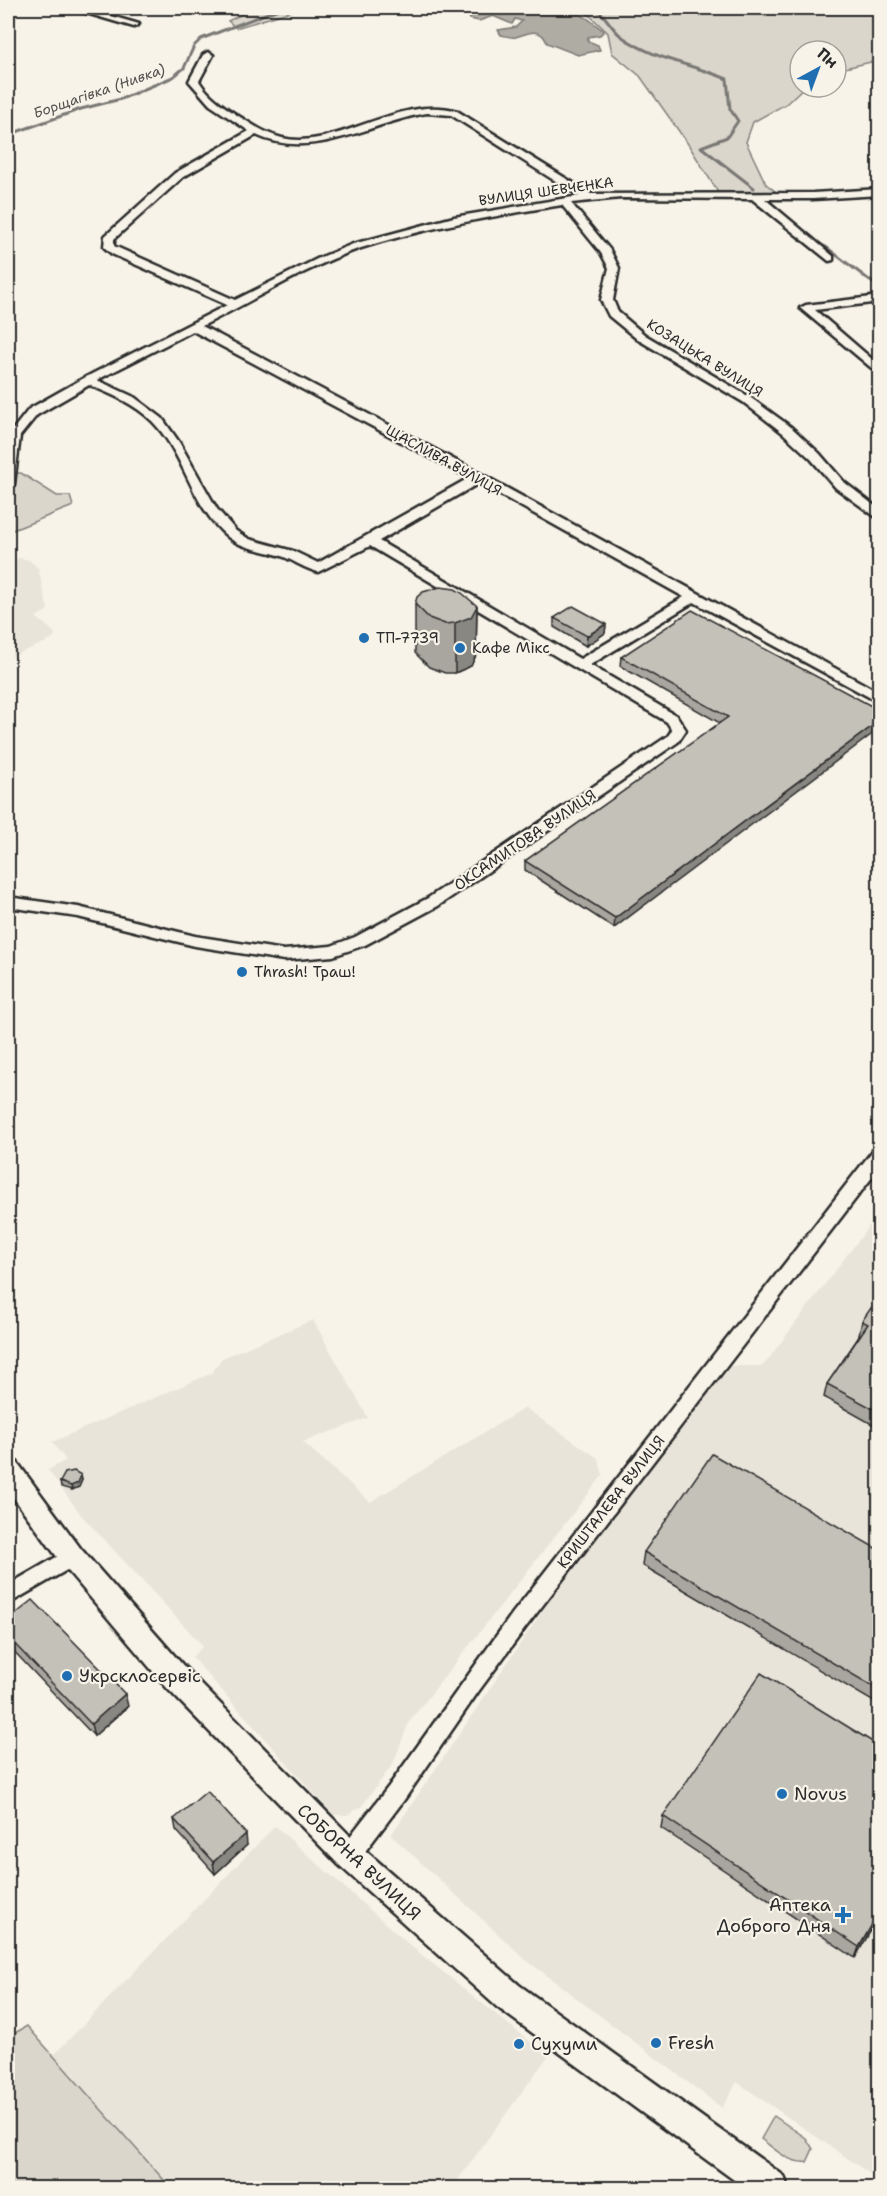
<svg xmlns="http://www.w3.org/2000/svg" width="887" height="2196" font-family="'Shantell Sans',sans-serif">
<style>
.built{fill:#e8e4da}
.green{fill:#dad6cc;stroke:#82807c;stroke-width:1.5}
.water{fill:#afaca4;stroke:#7a7874;stroke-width:1.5}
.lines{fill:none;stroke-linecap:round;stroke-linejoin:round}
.stream{stroke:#7a7874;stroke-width:3}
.street-casing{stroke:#2b2b2b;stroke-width:5}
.secondary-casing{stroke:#2b2b2b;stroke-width:5}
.street{fill:#f7f3e8;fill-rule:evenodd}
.secondary{fill:#f7f3e8;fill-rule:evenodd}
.wall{fill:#a9a69f;stroke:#2b2b2b;stroke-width:1.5}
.shaded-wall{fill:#898782;stroke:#2b2b2b;stroke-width:1.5}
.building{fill:#c4c1b9;stroke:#2b2b2b;stroke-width:1.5}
.poi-dot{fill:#1f6fb2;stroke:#f7f3e8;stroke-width:2}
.labels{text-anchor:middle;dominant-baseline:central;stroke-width:4.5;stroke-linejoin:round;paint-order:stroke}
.far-water-label{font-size:14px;font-style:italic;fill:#53524f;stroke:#f7f3e8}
.far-street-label{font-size:14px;fill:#2b2b2b;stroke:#f7f3e8}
.poi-label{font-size:15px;fill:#2b2b2b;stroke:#f7f3e8;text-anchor:start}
.street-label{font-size:15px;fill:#2b2b2b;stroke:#f7f3e8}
.near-poi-label{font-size:18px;fill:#2b2b2b;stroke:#f7f3e8;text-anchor:start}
.near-street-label{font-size:18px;fill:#2b2b2b;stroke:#f7f3e8}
</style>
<rect width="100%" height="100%" fill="#f7f3e8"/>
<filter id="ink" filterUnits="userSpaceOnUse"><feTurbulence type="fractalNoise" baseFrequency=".0167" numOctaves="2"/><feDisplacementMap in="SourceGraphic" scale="12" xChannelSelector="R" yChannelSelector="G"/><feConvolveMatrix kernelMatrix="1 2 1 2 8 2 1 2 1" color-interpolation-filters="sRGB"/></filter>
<g filter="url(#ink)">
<path class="built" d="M 20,558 L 29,560 L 38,568 L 48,610 L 36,617 L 55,633 L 53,639 L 8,658 L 8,560 Z
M 879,1213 L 879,2180 L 737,2082 L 722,2108 L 525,1959 L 391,1835 L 568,1573 L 729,1366 L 763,1366 Z
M 313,1320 L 368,1418 L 303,1442 L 370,1502 L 525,1408 L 598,1458 L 603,1475 L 409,1722 L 393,1764 L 361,1807 L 347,1815 L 333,1815 L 192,1657 L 203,1646 L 82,1516 L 48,1470 L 66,1460 L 52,1442 L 212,1373 L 222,1358 Z
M 275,1826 L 412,1947 L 548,2056 L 452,2188 L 171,2188 L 53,2056 Z"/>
<path class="green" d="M 254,8 L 301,8 L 236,28 L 228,21 Z
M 582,8 L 879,8 L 879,63 L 871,62 L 836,70 L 836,51 L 800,51 L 800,87 L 804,87 L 786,104 L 753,122 L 746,142 L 766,184 L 779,194 L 719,194 L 688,144 L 640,76 L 612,53 L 608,33 Z
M 14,473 L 21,473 L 57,496 L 70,496 L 73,506 L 8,532 Z
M 27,2026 L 171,2188 L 8,2188 L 8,2037 Z
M 774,2116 L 806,2138 L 813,2149 L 807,2162 C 789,2164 775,2149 761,2139 Z"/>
<path class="water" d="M 470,8 L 566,8 L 587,18 L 604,31 L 600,35 L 588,37 L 588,41 L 598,45 L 600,50 L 578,55 L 547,43 C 541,26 527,33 516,37 C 511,38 506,36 501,35 L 498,30 L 516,27 L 522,21 L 515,19 L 512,24 L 493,16 L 479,21 L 470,19 L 467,12 Z"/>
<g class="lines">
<path class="stream" d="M 596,8 C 606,16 611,28 621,36 C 652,59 692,64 727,79 L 730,109 L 738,121 L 727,137 L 701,147 L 754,188
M 8,135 L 81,109 L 121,99 L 173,77 L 184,68 L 194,46 L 201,39 L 281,8
M 810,239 L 826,247 L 877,286"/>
<defs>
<path id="street" d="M 8,8 L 14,8 L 8,12 Z
M 69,8 L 83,8 L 139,24 L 134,27 Z
M 208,52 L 213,55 L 199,81 C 209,97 225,107 240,117 C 253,125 266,134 282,138 C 336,151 399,94 457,111 L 591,194 L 813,193 L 880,189 L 880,195 L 813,199 L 765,199 L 833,256 L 833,260 L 829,261 L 752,199 L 621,198 L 571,203 L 610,250 L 619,268 L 613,300 L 618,312 L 645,335 L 751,398 L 791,427 L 819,453 L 844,482 L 880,510 L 880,520 L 836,488 L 811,459 L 783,433 L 743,402 L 637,339 L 609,316 L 601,300 L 609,268 L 601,253 L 562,205 C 494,216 427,227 361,248 C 308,266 252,301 202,326 L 483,475 L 880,693 L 880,703 L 694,602 L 590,665 L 677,716 L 686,730 L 678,742 L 438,906 L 365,945 L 333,956 L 284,960 L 195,946 L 78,917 L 8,907 L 8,897 L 78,907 L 195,936 L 284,950 L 331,946 L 355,937 L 428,898 L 668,736 L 672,730 L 667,722 L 370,546 L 318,572 C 306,569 296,562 284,557 C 266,550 244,550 228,537 C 191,506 185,454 152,421 C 135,404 111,394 89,385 L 37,415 L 20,436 L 14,484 L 8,488 L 8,436 L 29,409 L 84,378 L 227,305 L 112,254 L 104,247 L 105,236 L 175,173 L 249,131 L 210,105 L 189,81 L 203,55 ZM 427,113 L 451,115 L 579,196 L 454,217 L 353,244 L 319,258 L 235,300 L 114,246 L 114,239 L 183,177 L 256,135 C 313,162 371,122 427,113 ZM 193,331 L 469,478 L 318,563 L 293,551 L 249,539 L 236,531 L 217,509 L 179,442 L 162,418 L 134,397 L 97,380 ZM 479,483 L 684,597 L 580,659 L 379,541 Z
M 880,296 L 880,302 L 815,310 L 880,366 L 880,375 L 800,308 L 806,305 Z
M 880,1148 L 880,1167 L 526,1627 L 478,1692 L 404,1800 L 357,1862 L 349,1866 L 341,1862 L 338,1855 L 341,1848 L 389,1786 L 512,1614 L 874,1149 Z
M 72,1548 L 79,1551 L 82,1557 L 79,1563 L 8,1604 L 8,1585 Z"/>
<path id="secondary" d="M 8,1459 L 17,1462 L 81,1549 L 187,1670 L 359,1845 L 519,1985 L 784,2176 L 788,2188 L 745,2188 L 497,2007 L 339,1865 L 167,1688 L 63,1565 L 8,1490 Z"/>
</defs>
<use href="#street" class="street-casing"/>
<use href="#secondary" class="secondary-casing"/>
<use href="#street" class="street"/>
<use href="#secondary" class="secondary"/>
</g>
<path class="wall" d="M 415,604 L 477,606 L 476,655 L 471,666 L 455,673 L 445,673 L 429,667 L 415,653 Z
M 554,618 L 606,624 L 605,633 L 586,646 L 554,627 Z
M 621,657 L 879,710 L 614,928 L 525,870 L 525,861 L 720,723 L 620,666 Z
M 879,1308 L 879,1428 L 824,1397 L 827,1384 L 860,1335 L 859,1335 L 862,1321 L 877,1312 Z
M 82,1480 L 79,1487 L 72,1490 L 61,1487 L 60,1482 Z
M 879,1550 L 879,1705 L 642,1565 L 644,1552 Z
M 8,1620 L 128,1706 L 94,1736 L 8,1645 Z
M 663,1816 L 879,1916 L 855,1958 L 661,1828 Z
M 174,1819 L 247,1845 L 215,1874 L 176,1830 Z"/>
<path class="shaded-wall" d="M 477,606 L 476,655 L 471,666 L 455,673 L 455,623 Z
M 606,624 L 605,633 L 586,646 L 587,636 Z
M 879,721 L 879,729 L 614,928 L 615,918 Z
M 81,1475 L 82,1480 L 79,1487 L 72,1490 L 71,1486 Z
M 125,1694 L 128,1706 L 94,1736 L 91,1724 Z
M 246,1834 L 247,1845 L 215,1874 L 213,1862 Z
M 879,1912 L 879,1916 L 855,1958 L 859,1947 Z"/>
<path class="building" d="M 440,587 L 455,589 L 462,593 L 477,606 L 471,617 L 455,623 L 445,624 L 429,618 L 415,604 L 417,597 L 423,592 Z
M 573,606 L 606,624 L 587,636 L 554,618 Z
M 692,610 L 879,710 L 879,721 L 615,918 L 525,861 L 728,717 L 621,657 Z
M 871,1308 L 877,1312 L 879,1308 L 879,1412 L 827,1384 L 868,1324 L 862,1321 Z
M 712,1454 L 879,1550 L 879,1690 L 644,1552 Z
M 74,1471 L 81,1475 L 78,1483 L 71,1486 L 60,1482 L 65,1473 Z
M 33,1600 L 125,1694 L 91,1724 L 8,1637 L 8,1620 Z
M 761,1673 L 879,1746 L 879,1912 L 859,1947 L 663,1816 Z
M 207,1791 L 246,1834 L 213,1862 L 174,1819 Z"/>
</g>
<g class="poi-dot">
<circle cx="364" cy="638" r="6"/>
<circle cx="460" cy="648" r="6"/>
<circle cx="242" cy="972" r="6"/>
<circle cx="67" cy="1676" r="6"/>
<circle cx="782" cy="1794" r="6"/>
<path d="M840 1906h6v6h6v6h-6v6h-6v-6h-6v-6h6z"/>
<circle cx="656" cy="2043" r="6"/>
<circle cx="519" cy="2044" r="6"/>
</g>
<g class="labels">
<g class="far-water-label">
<text transform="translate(99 91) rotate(-19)">Борщагівка (Нивка)</text>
</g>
<g class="far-street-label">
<text transform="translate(546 191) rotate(-8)">ВУЛИЦЯ ШЕВЧЕНКА</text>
<text transform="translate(705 358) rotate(32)">КОЗАЦЬКА ВУЛИЦЯ</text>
<text transform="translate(444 460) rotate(29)">ЩАСЛИВА ВУЛИЦЯ</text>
</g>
<g class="poi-label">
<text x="376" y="638">ТП-7739</text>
<text x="472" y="648">Кафе Мікс</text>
<text x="254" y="972">Thrash! Траш!</text>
</g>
<g class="street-label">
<text transform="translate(525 840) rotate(-34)">ОКСАМИТОВА ВУЛИЦЯ</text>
<text transform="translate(611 1502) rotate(-52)">КРИШТАЛЕВА ВУЛИЦЯ</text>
</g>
<g class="near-poi-label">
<text x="79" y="1676">Укрсклосервіс</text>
<text x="794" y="1794">Novus</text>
<text x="831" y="1905" text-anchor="end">Аптека<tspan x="831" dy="21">Доброго Дня</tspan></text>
<text x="668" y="2043">Fresh</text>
<text x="531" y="2044">Сухуми</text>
</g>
<g class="near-street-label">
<text transform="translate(359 1862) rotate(43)">СОБОРНА ВУЛИЦЯ</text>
</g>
</g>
<rect width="887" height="2196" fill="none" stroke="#f7f3e8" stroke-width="30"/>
<rect x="15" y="15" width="857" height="2166" fill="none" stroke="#2b2b2b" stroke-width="2" filter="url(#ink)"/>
<g transform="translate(818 69) rotate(41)"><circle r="28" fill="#f7f3e8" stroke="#a5a39c" stroke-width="1.5"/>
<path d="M0-4.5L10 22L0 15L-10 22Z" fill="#1f6fb2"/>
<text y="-9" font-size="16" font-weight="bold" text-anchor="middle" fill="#2b2b2b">Пн</text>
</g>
</svg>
